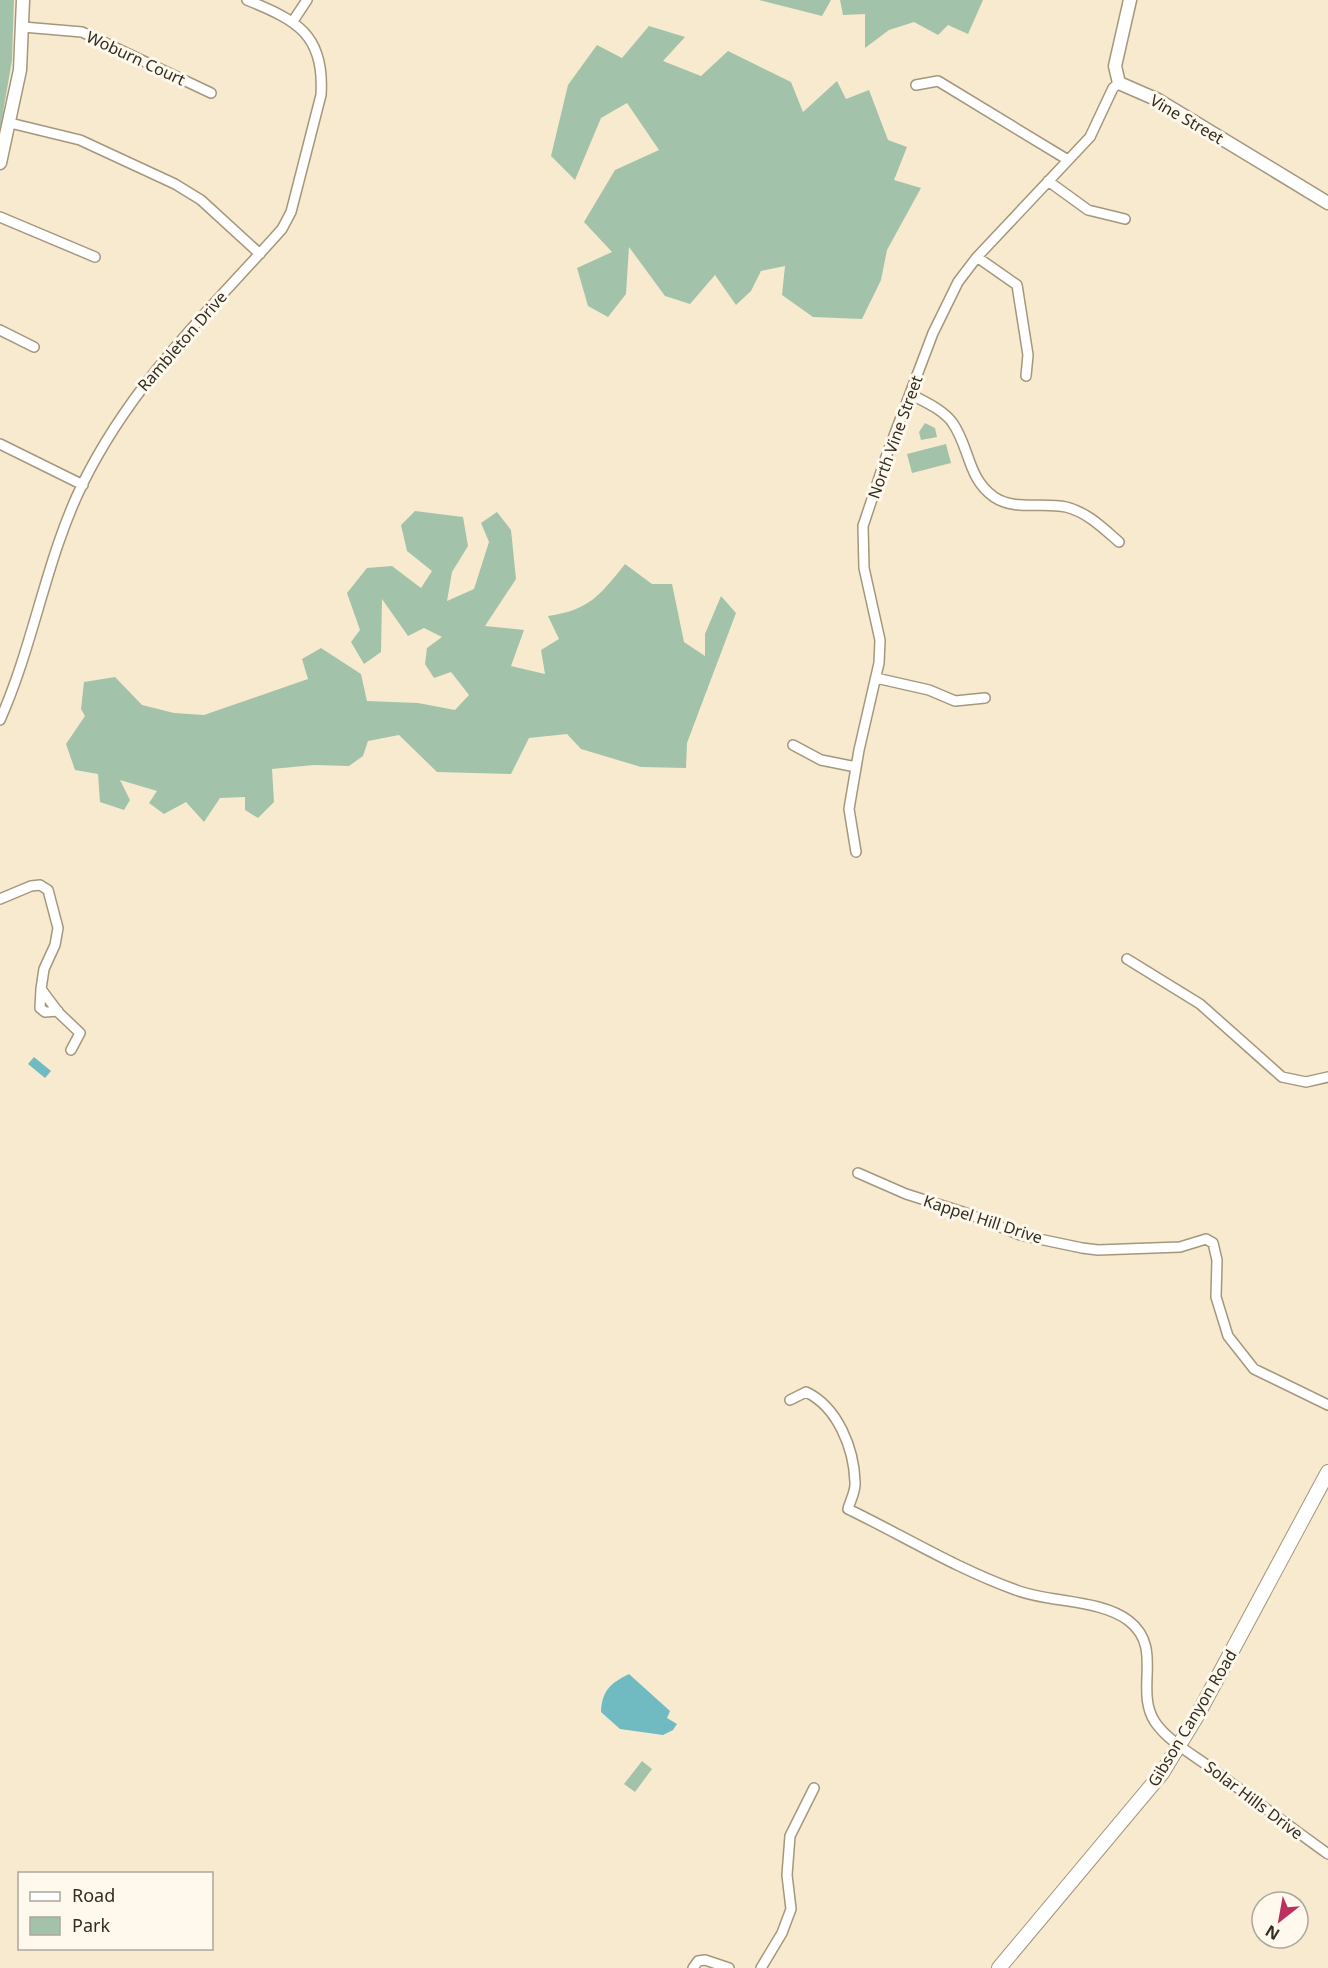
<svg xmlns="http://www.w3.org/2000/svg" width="1328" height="1968" font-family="'Noto Sans',sans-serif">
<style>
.green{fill:#a2c3a9}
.water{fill:#70bbc1}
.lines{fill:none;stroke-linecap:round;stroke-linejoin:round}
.minor-casing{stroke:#a4977d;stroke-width:12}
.tertiary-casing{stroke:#a4977d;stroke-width:15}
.secondary-casing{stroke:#a4977d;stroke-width:16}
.minor{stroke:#fff;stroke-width:9}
.tertiary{stroke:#fff;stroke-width:12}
.secondary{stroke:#fff;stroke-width:14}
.labels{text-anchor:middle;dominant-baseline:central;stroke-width:6;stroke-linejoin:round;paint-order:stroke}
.street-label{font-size:16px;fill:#322d22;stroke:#fef8ed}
</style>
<rect width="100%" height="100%" fill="#f8eacf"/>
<path class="green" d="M 0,0 L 14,0 L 12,60 L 0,130 Z
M 759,0 L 831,0 L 822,16 Z
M 840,0 L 983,0 L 968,34 L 948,25 L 938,35 L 914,22 L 889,30 L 865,48 L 865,14 L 843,15 Z
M 649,26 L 685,37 L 663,61 L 701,76 L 728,51 L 791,82 L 803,112 L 837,81 L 846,99 L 869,90 L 888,140 L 907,147 L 894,180 L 921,188 L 887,250 L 881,280 L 862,319 L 813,317 L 782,295 L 785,266 L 761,271 L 751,291 L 736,305 L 715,275 L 690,304 L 665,296 L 629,247 L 626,294 L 608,317 L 588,306 L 577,268 L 612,252 L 584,222 L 615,170 L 659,150 L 627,103 L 601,118 L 575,180 L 551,156 L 568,85 L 597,45 L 622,58 Z
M 925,423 L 935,428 L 937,437 L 921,440 L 919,432 Z
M 946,444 L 951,463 L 912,473 L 907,454 Z
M 415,511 L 463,517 L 468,546 L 452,572 L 447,601 L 474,589 L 489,542 L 481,523 L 497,512 L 511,530 L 516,579 L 485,626 L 524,630 L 511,666 L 545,674 L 541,650 L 559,639 L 548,616 C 590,610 600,595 625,564 L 652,584 L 672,584 L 684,642 L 705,656 L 705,634 L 721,596 L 736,613 L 687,743 L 686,768 L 641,767 L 581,749 L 567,734 L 529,738 L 511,774 L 437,772 L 399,735 L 368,741 L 363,756 L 349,766 L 314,765 L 272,769 L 274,802 L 258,818 L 245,810 L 245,797 L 220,798 L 204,822 L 186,802 L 164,814 L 149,803 L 157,791 L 120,780 L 130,800 L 124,810 L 100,802 L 98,774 L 75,770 L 66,744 L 85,716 L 81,709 L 84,682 L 115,677 L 142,705 L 174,713 L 204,715 L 308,679 L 302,659 L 321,648 L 361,674 L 367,701 L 418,703 L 455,710 L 469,695 L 451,672 L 434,678 L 425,664 L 427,648 L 442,637 L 424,628 L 408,636 L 382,599 L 381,652 L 364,664 L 351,642 L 360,630 L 347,593 L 367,568 L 392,566 L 421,588 L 432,571 L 407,551 L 401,525 Z
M 642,1761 L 652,1769 L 635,1792 L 624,1784 Z"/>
<path class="water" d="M 34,1057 L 51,1071 L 45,1078 L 28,1064 Z
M 629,1674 L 670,1711 L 667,1718 L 677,1724 L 673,1730 L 663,1735 L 620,1729 L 601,1712 C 602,1690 611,1683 629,1674 Z"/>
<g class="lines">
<defs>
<path id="minor" d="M 293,21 L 307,0
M 23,27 L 82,32 L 211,93
M 916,85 L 938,81 L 1068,160
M 10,123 L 80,140 L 175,184 L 201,200 L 260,254
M 1048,181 L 1088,210 L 1125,219
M 0,217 L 95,257
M 977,257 L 1017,285 L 1028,355 L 1026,376
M 0,330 L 34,347
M 910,394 C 925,402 942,409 952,422 C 970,447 967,478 994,497 C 1015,511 1042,502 1066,507 C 1087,512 1103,528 1119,542
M 0,444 L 83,485
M 876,678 L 929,690 L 955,701 L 985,698
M 0,720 C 34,644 46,558 83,483 C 133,382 208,312 282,229 L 291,212 L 321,95 C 325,34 296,20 247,0
M 793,745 L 821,760 L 856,767
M 856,852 L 849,809 L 859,750 L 879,663 L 880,640 L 864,568 L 863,526 L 886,457 L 933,333 L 958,282 L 977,257 L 1090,137 L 1113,88 L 1119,83
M 0,899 L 31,886 L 40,885 L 48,890 L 58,928 L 55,945 L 44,969 L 41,989 L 59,1013 L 80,1033 L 71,1050
M 1127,959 L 1200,1004 L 1282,1077 L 1306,1082 L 1328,1077
M 41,989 L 40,1008 L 45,1012 L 58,1011
M 858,1173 L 906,1194 L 966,1213 L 1020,1235 L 1082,1248 L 1098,1250 L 1180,1247 L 1206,1239 L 1213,1243 L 1217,1260 L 1216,1297 L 1228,1336 L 1254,1369 L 1328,1405
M 790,1400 L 806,1392 C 838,1407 854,1449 855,1482 C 856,1491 850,1501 848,1509 C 904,1536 957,1569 1016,1590 C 1050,1603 1101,1599 1129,1621 C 1164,1648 1134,1690 1155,1722 C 1168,1741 1192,1754 1211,1768 C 1250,1797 1289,1826 1328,1854
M 693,1968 L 698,1961 L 705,1960 L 729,1968
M 761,1968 L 782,1933 L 791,1909 L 787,1875 L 790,1836 L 814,1788"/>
<path id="tertiary" d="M 1130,0 L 1115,66 L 1119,83 L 1158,100 L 1328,203
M 0,163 L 20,70 L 23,0"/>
<path id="secondary" d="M 999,1968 L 1162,1773 L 1198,1714 L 1328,1472"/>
</defs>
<use href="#minor" class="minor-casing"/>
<use href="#tertiary" class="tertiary-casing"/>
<use href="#secondary" class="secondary-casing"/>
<use href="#minor" class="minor"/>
<use href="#tertiary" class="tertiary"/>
<use href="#secondary" class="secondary"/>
</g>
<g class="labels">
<g class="street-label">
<text transform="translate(136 58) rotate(25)">Woburn Court</text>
<text transform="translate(1187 119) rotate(30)">Vine Street</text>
<text transform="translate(182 341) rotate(-49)">Rambleton Drive</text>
<text transform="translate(895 437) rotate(-70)">North Vine Street</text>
<text transform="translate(983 1219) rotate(18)">Kappel Hill Drive</text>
<text transform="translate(1192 1718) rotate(-59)">Gibson Canyon Road</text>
<text transform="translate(1254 1800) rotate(37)">Solar Hills Drive</text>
</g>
</g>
<rect x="18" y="1872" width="195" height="78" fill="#fef8ed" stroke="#aca79c" stroke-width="1.5"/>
<rect x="30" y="1892" width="30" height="9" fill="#ffffff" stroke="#aca79c" stroke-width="1.5"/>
<text x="72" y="1902" font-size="18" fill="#322d22">Road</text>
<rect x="30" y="1917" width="30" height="18" fill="#a2c3a9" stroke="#aca79c" stroke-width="1.5"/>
<text x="72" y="1932" font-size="18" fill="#322d22">Park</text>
<g transform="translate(1280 1920) rotate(211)"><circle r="28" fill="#fef8ed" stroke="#aca79c" stroke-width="1.5"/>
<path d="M0-4.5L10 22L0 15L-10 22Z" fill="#bb2f63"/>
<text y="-9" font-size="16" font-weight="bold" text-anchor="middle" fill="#322d22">N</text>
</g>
</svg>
